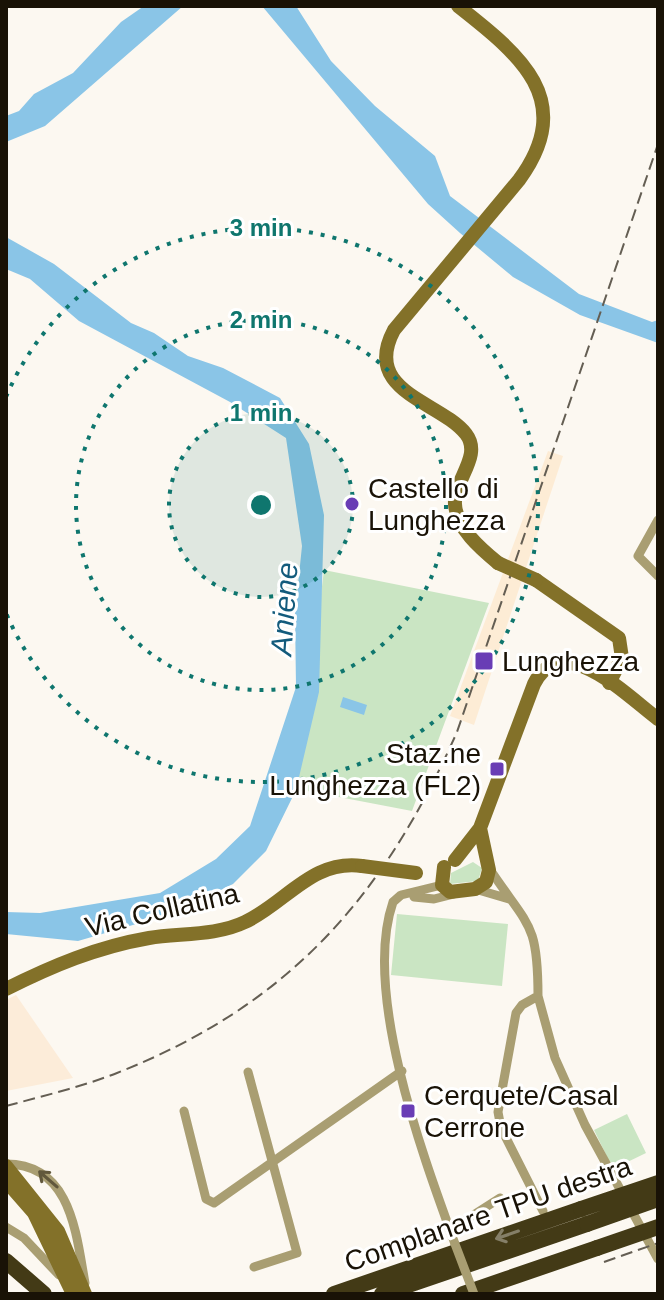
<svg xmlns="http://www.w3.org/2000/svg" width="664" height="1300" font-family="Arial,sans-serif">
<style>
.commercial{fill:#fcecd9}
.built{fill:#fdecd5}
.green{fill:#cae5c3}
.water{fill:#8ac5e7}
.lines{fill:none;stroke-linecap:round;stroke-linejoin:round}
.street{stroke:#a99e72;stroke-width:9}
.secondary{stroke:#837129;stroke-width:14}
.highway{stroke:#433a16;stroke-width:16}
.rail{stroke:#645e53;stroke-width:2;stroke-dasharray:12 6;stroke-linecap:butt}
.street-bridge{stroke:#a99e72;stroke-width:9}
.secondary-bridge{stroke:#837129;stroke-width:14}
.highway-bridge{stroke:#433a16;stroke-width:16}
.oneway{stroke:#61583c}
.oneway2{stroke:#857f68}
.ring{fill:none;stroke:#0f766e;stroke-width:4;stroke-dasharray:4 8}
.poi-dot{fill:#693db5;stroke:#fff;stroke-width:3}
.labels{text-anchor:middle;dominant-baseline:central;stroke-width:6;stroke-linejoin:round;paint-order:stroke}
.poi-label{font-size:28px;fill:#191206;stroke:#fff;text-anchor:start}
.street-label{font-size:28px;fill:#191206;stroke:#fff}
.water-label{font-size:30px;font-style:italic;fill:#135b7c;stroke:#fff}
.centre{fill:#0f766e;stroke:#fff;stroke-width:4}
.ring-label{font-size:24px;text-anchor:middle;font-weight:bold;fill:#0f766e;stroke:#fff;stroke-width:6;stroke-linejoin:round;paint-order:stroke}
</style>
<rect width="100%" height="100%" fill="#fcf8f1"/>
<path class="commercial" d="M 16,995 L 73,1078 L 6,1091 L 6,1000 Z"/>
<path class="built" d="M 548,451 L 563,456 L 474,725 L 450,716 Z"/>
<path class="green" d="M 324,570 L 489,603 L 412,811 L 297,789 Z
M 473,862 L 482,868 L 478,881 L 450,884 L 451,873 Z
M 397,914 L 508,924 L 502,986 L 391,975 Z
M 627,1114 L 646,1153 L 613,1169 L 594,1130 Z"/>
<path class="water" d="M 144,6 L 183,6 L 45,126 L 6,142 L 6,116 L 19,111 L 34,94 L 73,73 L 121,22 Z
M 262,6 L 296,6 L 331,61 L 375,106 L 435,156 L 450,196 L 579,294 L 652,322 L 658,320 L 658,343 L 580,315 L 513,277 L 460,233 L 428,204 Z
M 6,237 L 54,264 L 131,323 L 154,333 L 188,356 L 223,368 L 280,398 L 309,444 L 324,515 L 319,692 L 296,790 L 266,851 L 233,884 L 174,913 L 78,941 L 6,934 L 6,912 L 40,913 L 160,893 L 216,859 L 250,826 L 296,687 L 295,614 L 302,546 L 286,438 L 230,402 L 79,321 L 30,279 L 6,269 Z
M 343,697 L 367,705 L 364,715 L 340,707 Z"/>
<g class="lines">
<path class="street" d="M 658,520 L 638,556 L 658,576
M 489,868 C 528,927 538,921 538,996 L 522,1005 L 516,1013 L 498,1112 L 501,1128 L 543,1211
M 442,885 L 401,895 L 393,902 C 362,992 423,1156 455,1244
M 475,889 L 509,899
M 414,897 L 434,899 L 454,894
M 538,996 L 555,1058 L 585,1125 L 658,1259
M 248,1072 L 297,1253 L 254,1267
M 184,1111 L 206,1199 L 214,1203 L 402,1071
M 6,1164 C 71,1164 76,1233 85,1283
M 6,1227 L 24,1238 L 59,1275
M 450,1230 L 500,1198"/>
<path class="secondary" d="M 458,6 C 519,54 578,100 519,180 L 394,330 C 361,392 440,401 466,434 C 483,456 453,481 455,504 C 456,528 481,549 498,563
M 536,580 L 619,638 L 622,658 L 609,683
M 455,860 L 480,828 L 534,684 C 562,628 628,697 658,719
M 444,867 L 442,885 L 450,892 L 475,889 L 486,882 L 489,870 L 480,828
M 6,989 C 52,966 97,947 149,938 C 180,933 216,936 245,922 C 286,903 312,859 362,866
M 6,1166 L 58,1231 L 85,1294
M 6,1181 L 34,1213 L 73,1294"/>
<path class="highway" d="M 6,1261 L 44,1294
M 334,1294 L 581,1209
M 382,1294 L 587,1224
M 463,1294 L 597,1248"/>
<path class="rail" d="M 6,1106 C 43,1096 81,1087 117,1073 C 289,1005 383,898 457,732 L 658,144
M 604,1262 L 658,1243"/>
<path class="street-bridge" d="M 455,1244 L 474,1294"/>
<path class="secondary-bridge" d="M 498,563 L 536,580
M 362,866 L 416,873"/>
<path class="highway-bridge" d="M 581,1209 L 658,1183
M 587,1224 L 658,1199
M 597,1248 L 658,1227"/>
</g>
<defs><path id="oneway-shaft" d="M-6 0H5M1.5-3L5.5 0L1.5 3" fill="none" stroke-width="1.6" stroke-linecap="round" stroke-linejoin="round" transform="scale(2)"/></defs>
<use class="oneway" href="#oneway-shaft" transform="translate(48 1179) rotate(-139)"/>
<use class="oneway2" href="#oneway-shaft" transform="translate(507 1235) rotate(161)"/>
<circle cx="261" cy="505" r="92" fill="#0f766e" fill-opacity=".12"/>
<g class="ring">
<circle cx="261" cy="505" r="92"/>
<circle cx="261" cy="505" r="185"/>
<path d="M6 397A277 277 0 1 1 6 613"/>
</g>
<g class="poi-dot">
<circle cx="352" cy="504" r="8"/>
<rect x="474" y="651" width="20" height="20" rx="4"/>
<rect x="489" y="761" width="16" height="16" rx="4"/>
<rect x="400" y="1103" width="16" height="16" rx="4"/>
</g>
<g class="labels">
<g class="poi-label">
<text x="368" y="488">Castello di<tspan x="368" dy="32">Lunghezza</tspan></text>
<text x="502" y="661">Lunghezza</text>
<text x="481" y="753" text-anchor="end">Staz.ne<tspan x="481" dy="32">Lunghezza (FL2)</tspan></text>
<text x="424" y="1095">Cerquete/Casal<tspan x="424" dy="32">Cerrone</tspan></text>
</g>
<g class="street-label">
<text transform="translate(162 910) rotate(-13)">Via Collatina</text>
<text transform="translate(488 1214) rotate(-19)">Complanare TPU destra</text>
</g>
<g class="water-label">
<text transform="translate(284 609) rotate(-86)">Aniene</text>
</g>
</g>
<circle cx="261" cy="505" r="12" class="centre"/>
<g class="ring-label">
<text x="261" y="236">3 min</text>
<text x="261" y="328">2 min</text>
<text x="261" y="421">1 min</text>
</g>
<rect width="664" height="1300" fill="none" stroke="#191206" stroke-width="16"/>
</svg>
